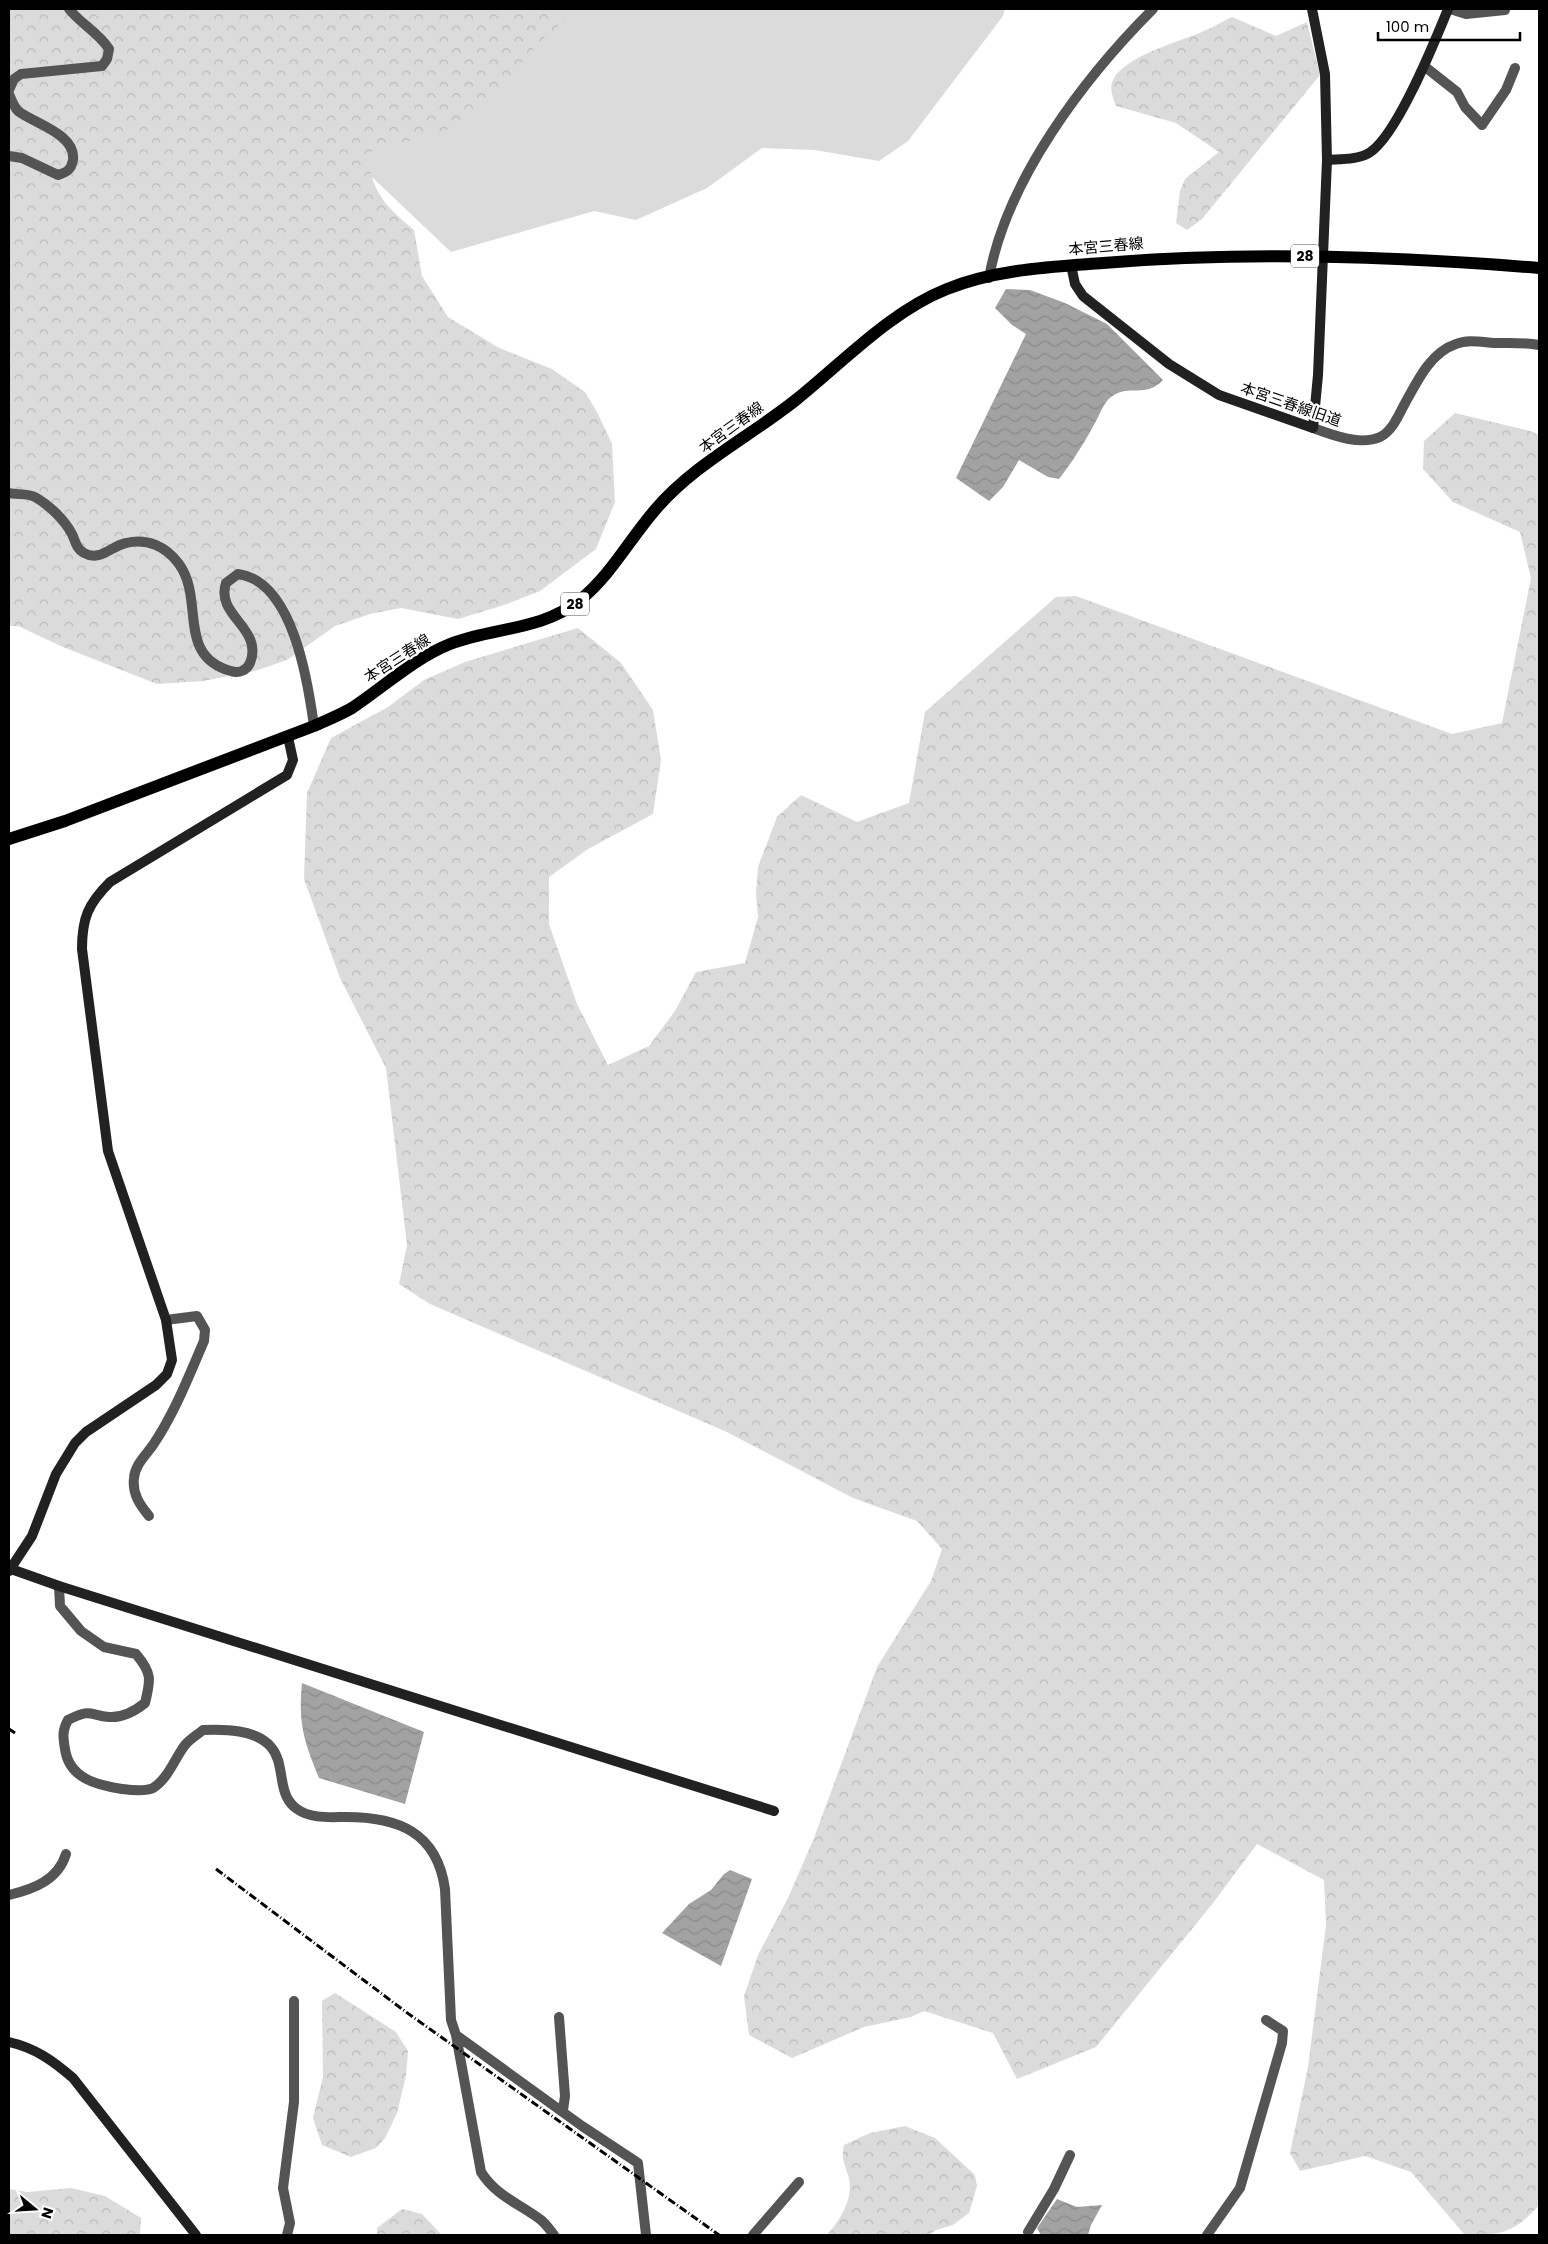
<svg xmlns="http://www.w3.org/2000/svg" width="1548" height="2244" font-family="Poppins,'Noto Sans JP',sans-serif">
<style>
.green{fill:#dbdbdb}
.forest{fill:url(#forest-crowns)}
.water{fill:url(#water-waves)}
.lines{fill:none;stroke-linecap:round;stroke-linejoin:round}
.street{stroke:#545454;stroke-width:10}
.secondary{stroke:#212121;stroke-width:10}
.primary{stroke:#000;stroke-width:12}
.rail{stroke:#000;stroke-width:3;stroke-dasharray:8 2.5 1 2.5;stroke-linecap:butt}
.labels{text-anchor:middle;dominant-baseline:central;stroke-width:4.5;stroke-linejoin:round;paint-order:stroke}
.shield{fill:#fff;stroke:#4c4c4c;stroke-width:1}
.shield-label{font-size:14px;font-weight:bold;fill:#000}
.street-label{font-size:15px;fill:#000;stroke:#fff}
</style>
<defs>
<pattern id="forest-crowns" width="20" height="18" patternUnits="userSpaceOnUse" patternTransform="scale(1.25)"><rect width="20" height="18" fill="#dbdbdb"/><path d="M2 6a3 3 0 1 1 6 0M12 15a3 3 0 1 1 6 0" fill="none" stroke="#bababa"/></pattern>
<pattern id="water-waves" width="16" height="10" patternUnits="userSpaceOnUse" patternTransform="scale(1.25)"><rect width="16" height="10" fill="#a2a2a2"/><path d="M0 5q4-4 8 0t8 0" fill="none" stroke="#8a8a8a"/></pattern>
</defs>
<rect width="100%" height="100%" fill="#fff"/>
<path class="green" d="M 561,9 L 1005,9 L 1003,16 L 908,141 L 879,161 L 815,150 L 762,148 L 707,188 L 636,220 L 594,211 L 451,252 L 354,160 Z"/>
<path class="forest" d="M 9,9 L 570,9 L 561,24 L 537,44 L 512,75 L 440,136 L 385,145 L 367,154 C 372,192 385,206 414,230 L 422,276 L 448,317 L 499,348 L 552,369 L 585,392 L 598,414 L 612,444 L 615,502 L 596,549 L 540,591 L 504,605 L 458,619 L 401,608 L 370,614 L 335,626 L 287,660 L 255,671 L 203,681 L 157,684 L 63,647 L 18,626 L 9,626 Z
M 1232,17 L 1276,36 L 1307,22 L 1320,75 L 1202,219 L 1187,230 L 1176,223 L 1180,191 L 1185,179 L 1219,152 L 1176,123 L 1116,106 C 1113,97 1109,89 1113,80 C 1124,56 1182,41 1204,31 C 1214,27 1223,21 1232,17 Z
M 1455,413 L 1530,431 L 1539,435 L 1539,2205 C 1514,2233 1502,2235 1465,2235 L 1411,2172 L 1365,2156 L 1300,2171 L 1290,2153 L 1308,2067 L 1326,1925 L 1324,1880 L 1257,1844 L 1213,1903 L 1096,2047 L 1017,2079 L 993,2033 L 924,2011 L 911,2017 L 864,2027 L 792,2058 L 749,2035 L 744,1996 L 758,1955 L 788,1898 L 814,1838 L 877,1667 L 931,1581 L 942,1549 L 917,1521 L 853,1498 L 727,1432 L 430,1304 L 399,1284 L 407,1245 L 386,1068 L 340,978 L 304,879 L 307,793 L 331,738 L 388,707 L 424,680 L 465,662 L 578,628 L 621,663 L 653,710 L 661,760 L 653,814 L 588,849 L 549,877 L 549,924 L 577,1004 L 608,1065 L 649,1046 L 675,1011 L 696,972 L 745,963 L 758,917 L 756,893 L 758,867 L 777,817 L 801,795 L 857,822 L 909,803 L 925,712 L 1056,597 L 1076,596 L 1452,734 L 1502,723 L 1531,578 L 1520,532 L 1453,502 L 1423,469 L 1424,441 Z
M 335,1993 L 396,2032 L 408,2051 L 406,2076 L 397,2113 L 385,2138 L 376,2148 L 351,2157 L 322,2145 L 313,2118 L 323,2077 L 322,2001 Z
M 905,2126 L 935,2138 L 975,2175 L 977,2186 L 969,2213 L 953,2225 L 936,2230 L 929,2235 L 827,2235 C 841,2219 855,2197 848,2175 C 844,2162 841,2158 844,2145 L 870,2133 Z
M 71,2188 L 105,2196 L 141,2218 L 140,2235 L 9,2235 L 9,2189 L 27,2192 Z
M 402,2209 L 422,2214 L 442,2235 L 377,2235 L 377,2228 Z"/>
<path class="water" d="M 1006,289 L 1030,290 L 1065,303 L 1107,324 L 1163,380 C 1145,399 1130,383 1111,397 C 1104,402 1099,416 1095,423 C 1084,443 1073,461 1059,479 L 1048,477 L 1019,460 L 1003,487 L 989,501 L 956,478 L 1026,334 L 1012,325 L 995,308 Z
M 302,1683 L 424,1732 L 405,1804 L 319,1778 C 304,1741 298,1724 302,1683 Z
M 730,1870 L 752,1879 L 721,1966 L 662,1933 L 689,1904 L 711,1890 L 724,1874 Z
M 1057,2199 L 1077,2207 L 1102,2205 L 1091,2225 L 1088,2235 L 1041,2235 L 1037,2228 Z"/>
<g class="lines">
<path class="street" d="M 1450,9 L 1466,14 L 1505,10
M 1424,66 L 1457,92 L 1465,107 L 1482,125 L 1506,90 L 1515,68
M 9,90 L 14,79 L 21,74 L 102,66 L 107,59 L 109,49 C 99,33 81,24 69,9
M 9,94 C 11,99 14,107 18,111 C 35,124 76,134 73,160 C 71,170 67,172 58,175 L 22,158 L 9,156
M 989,278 C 1006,180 1085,77 1153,9
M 1313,428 C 1332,435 1360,446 1380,437 C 1391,432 1398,417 1403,407 C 1416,384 1429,353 1456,344 C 1467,339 1481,342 1494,343 C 1509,343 1524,342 1539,345
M 9,493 C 16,495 28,493 35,497 C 49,505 64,519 72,534 C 75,540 76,549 84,553 C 100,562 111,546 126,543 C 147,538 166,546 179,564 C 205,600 176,656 231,671 C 239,674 247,670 250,663 C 264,628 215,616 226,583 L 238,574 C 293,581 308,682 314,726
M 149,1516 C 140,1505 132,1494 134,1478 C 135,1465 145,1456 153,1445 C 175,1412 188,1378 204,1341 L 205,1330 L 197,1316 L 166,1320
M 59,1586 L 60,1606 L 81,1631 L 104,1647 L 136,1654 C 152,1673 151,1679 145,1703 C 135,1711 123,1718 109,1717 C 89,1715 91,1708 68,1720 C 62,1731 63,1737 65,1749 C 69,1778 96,1785 122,1789 C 130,1790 145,1792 153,1788 C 168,1779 175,1758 185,1745 C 190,1739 197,1735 203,1730 C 224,1729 256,1729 271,1747 C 279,1756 280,1769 282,1780 C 284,1792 287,1802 297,1809 C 311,1819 330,1817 346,1817 C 398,1817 437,1832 445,1889 L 451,2020 L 456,2035 L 481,2172 C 496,2196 520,2204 541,2220 C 546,2224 550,2230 554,2235
M 9,1895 C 34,1889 58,1880 66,1854
M 559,2017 L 565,2096 L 563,2110
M 456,2035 L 582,2126 L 638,2163 L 646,2235
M 1028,2232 L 1054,2189 L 1070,2155
M 287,2235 L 290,2223 L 283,2188 L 294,2102 L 294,2001
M 753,2235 L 799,2182
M 1207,2235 L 1240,2188 L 1282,2043 L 1283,2031 L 1266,2020"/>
<path class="secondary" d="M 1312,9 L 1325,74 L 1327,160
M 1071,265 L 1075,284 L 1083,296 L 1169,364 L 1219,395 L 1313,428 L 1318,375 L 1327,160 C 1340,159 1357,160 1369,153 C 1397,136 1435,41 1448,9
M 11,1569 L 59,1586 L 774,1811
M 9,1571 L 32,1536 L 56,1474 L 75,1443 L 86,1432 L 156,1385 L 167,1374 L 172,1360 L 166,1320 L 108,1151 L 82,949 C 82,918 88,904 110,882 L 287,775 L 293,760 L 288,737
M 9,2042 C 35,2048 52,2060 73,2078 L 196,2235"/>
<path class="primary" d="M 9,839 L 65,821 L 314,726 C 327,720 340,715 352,708 C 385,686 413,659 450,644 C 494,627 541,631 580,600 C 611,575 629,540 655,510 C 694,464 751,436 797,399 C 843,362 891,311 947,289 C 996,269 1051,267 1103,263 C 1249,251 1394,256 1539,268"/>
<path class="rail" d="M 9,1729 L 15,1733
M 216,1869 L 406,2012 L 719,2235"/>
</g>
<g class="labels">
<g class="shield">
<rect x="1291" y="244.5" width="28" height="23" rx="4"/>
<rect x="561" y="592.5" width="28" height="23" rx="4"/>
</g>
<g class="shield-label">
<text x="1305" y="256">28</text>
<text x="575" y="604">28</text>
</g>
<g class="street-label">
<text transform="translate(1106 246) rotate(-5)">本宮三春線</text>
<text transform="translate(1291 404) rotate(19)">本宮三春線旧道</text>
<text transform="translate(731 427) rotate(-36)">本宮三春線</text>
<text transform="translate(397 658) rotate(-33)">本宮三春線</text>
</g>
</g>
<rect width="1548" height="2244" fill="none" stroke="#000000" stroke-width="20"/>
<g transform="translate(35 2209) rotate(108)" stroke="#ffffff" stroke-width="4" paint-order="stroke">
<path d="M0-4L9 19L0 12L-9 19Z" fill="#000000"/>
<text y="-8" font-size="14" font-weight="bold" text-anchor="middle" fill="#000000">N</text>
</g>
<path d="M1378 32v8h142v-8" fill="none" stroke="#000000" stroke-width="2.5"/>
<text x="1386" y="32" font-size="15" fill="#000000" stroke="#ffffff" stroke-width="4" paint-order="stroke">100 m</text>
</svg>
